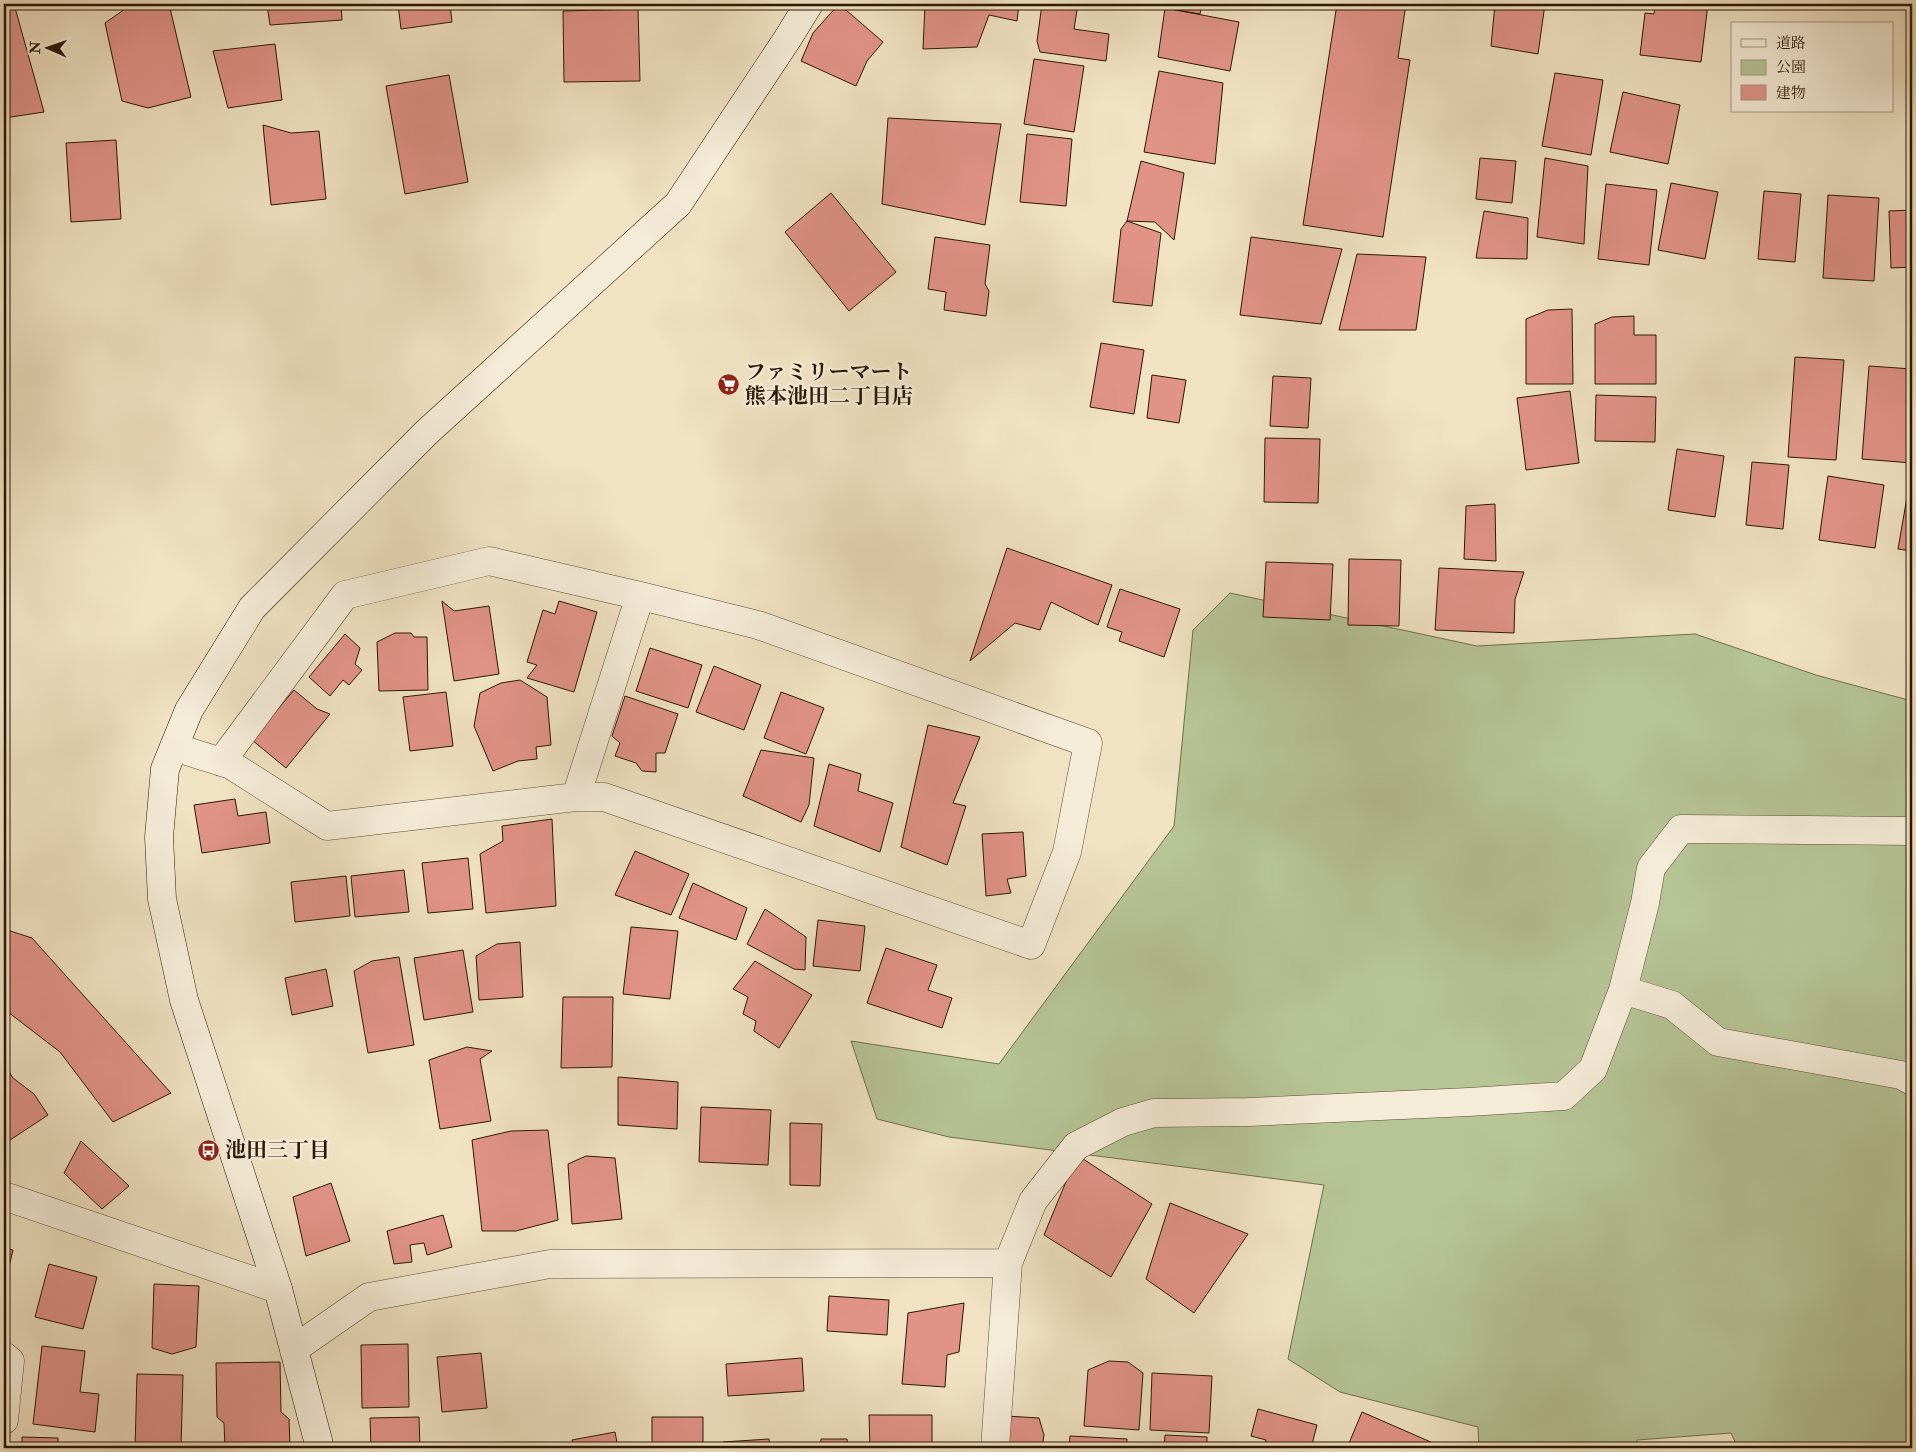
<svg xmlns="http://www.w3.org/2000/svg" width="1916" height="1452" font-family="'IM FELL Double Pica','Noto Serif JP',serif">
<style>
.green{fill:#b6c496;stroke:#706e4e}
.building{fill:#e19388;stroke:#2a1705}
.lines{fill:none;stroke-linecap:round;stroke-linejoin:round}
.street-casing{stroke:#5c4a34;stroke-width:29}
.secondary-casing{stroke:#2a1705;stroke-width:29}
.street{stroke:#f5ecd8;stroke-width:28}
.secondary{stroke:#f5ecd8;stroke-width:28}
.labels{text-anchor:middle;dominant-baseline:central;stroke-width:5;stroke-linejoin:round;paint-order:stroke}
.poi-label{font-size:21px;font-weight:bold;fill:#2a1705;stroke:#f5ecd8;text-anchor:start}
</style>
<rect width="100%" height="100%" fill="#f0e2c3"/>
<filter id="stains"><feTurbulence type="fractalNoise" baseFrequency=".004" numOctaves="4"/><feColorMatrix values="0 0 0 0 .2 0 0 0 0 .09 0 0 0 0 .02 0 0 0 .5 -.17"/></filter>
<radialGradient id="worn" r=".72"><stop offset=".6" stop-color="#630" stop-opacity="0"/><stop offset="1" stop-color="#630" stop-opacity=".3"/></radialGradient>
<path class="green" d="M 1230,593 L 1477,646 L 1695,634 L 1816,675 L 1912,701 L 1912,1448 L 1738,1448 L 1731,1433 L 1637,1440 L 1636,1448 L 1479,1448 L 1478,1427 L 1340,1392 L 1288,1359 L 1324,1185 L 949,1137 L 877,1119 L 851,1041 L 999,1064 L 1174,826 L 1193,630 Z"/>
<path class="building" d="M 4,4 L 14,4 L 44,112 L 4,118 Z
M 150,4 L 169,4 L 191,97 L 148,108 L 122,101 L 105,23 L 125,9 Z
M 267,4 L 341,4 L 342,20 L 270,25 Z
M 398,4 L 450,4 L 452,22 L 401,29 Z
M 839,4 L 883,42 L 867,61 L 856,86 L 801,61 L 813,33 Z
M 956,4 L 1019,4 L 1017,21 L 989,15 L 977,47 L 923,49 L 925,5 Z
M 1042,4 L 1078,4 L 1074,29 L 1109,34 L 1106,61 L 1040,52 L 1037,41 Z
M 1166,4 L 1202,4 L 1200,14 L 1165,8 Z
M 1337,4 L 1406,4 L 1398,58 L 1410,60 L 1383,237 L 1303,225 Z
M 1495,4 L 1545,4 L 1538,54 L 1491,46 Z
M 1655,4 L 1708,4 L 1701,62 L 1640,55 L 1645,13 L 1654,14 Z
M 1165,8 L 1239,22 L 1230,71 L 1158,57 Z
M 638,9 L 640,81 L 564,82 L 563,11 Z
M 275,44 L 282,100 L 228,108 L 213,51 Z
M 1034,59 L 1084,66 L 1074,132 L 1024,124 Z
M 1159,71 L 1223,83 L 1215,164 L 1144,152 Z
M 1555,73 L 1603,80 L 1591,155 L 1542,146 Z
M 449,75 L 468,182 L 405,194 L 386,86 Z
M 1623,92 L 1680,105 L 1668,164 L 1610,152 Z
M 888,118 L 1001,124 L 985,225 L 882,204 Z
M 263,125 L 291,133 L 319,131 L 326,199 L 271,205 Z
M 1027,134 L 1072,139 L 1066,206 L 1020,202 Z
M 116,140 L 121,219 L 71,222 L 66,143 Z
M 1480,158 L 1516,161 L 1512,203 L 1476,199 Z
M 1545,158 L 1588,166 L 1584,244 L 1537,237 Z
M 1141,161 L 1184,173 L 1174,240 L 1155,222 L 1127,221 Z
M 1671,183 L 1718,192 L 1705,259 L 1658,250 Z
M 1606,184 L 1657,190 L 1649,265 L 1598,259 Z
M 1764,191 L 1801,194 L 1795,262 L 1758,259 Z
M 831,193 L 896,272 L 849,311 L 785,232 Z
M 1828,195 L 1879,198 L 1874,281 L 1823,278 Z
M 1912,210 L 1912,267 L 1891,268 L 1889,211 Z
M 1484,211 L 1528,218 L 1527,259 L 1476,258 Z
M 1127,221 L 1161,233 L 1152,306 L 1113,302 L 1121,229 Z
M 935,237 L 990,245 L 985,284 L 989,291 L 986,316 L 944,310 L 946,292 L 928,289 Z
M 1251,237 L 1342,249 L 1321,324 L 1240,315 Z
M 1357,254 L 1426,257 L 1416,330 L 1339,330 Z
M 1572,309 L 1573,384 L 1526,384 L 1526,319 L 1548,310 Z
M 1634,316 L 1634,335 L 1656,335 L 1656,384 L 1595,384 L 1595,324 L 1612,317 Z
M 1101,343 L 1144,350 L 1134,414 L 1090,407 Z
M 1795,357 L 1844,360 L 1836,460 L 1788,457 Z
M 1869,366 L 1912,369 L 1912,463 L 1862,459 Z
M 1152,375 L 1186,380 L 1179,423 L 1147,418 Z
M 1273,376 L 1311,378 L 1308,428 L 1270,426 Z
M 1570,391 L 1579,463 L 1526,470 L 1517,398 Z
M 1596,395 L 1656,397 L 1655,442 L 1595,441 Z
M 1265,438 L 1320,439 L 1318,503 L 1264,502 Z
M 1677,449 L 1724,456 L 1715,517 L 1668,510 Z
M 1752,462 L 1789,465 L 1783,529 L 1746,525 Z
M 1828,476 L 1884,485 L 1875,548 L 1819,540 Z
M 1910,480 L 1912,481 L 1912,551 L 1898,549 Z
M 1495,504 L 1496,561 L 1464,559 L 1466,506 Z
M 1007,548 L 1112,585 L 1098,625 L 1051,602 L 1040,630 L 1015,623 L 970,661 Z
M 1349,559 L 1401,560 L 1399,626 L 1348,625 Z
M 1266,562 L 1333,564 L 1330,620 L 1263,617 Z
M 1439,568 L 1524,572 L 1515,599 L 1514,633 L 1435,630 Z
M 1120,589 L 1180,609 L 1164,657 L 1119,641 L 1122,632 L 1107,627 Z
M 442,601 L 454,611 L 489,606 L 499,674 L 454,681 Z
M 559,601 L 597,612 L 574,692 L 527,678 L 537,665 L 527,662 L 543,610 L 555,614 Z
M 395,633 L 411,633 L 414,637 L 427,637 L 428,690 L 379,691 L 377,642 Z
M 345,634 L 360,648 L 355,664 L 362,670 L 349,685 L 343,680 L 330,696 L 309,677 Z
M 650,648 L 702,665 L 688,708 L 636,691 Z
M 714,666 L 761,685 L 744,730 L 696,712 Z
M 520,680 L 547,697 L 551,745 L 536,747 L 537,759 L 518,761 L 493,771 L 474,726 L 480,693 L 501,683 Z
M 294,690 L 317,709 L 330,714 L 286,768 L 252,740 Z
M 446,692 L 453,746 L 410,751 L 403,697 Z
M 781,692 L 824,708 L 806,754 L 764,738 Z
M 625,696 L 678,714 L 665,753 L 656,753 L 656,772 L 642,771 L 636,763 L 615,756 L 620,743 L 612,736 Z
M 928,725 L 980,737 L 953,803 L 966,806 L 947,865 L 901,847 Z
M 761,750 L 814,758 L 809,805 L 801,822 L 743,796 Z
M 829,764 L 861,774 L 858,791 L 893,803 L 880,852 L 814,826 Z
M 235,799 L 238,816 L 266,812 L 270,843 L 202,853 L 194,805 Z
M 552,819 L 556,906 L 486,913 L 480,854 L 503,841 L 502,826 Z
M 1023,832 L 1026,876 L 1007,879 L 1011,893 L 986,896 L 982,834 Z
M 635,851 L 689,874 L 671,915 L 615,895 Z
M 468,858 L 473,909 L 428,913 L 422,863 Z
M 404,870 L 409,912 L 355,917 L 351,876 Z
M 346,876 L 350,916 L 295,922 L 291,882 Z
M 693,883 L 747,908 L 736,940 L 679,918 Z
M 765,909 L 806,937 L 805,970 L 794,969 L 747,944 Z
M 818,920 L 865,926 L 860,971 L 813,966 Z
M 631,927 L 678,931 L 670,999 L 623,994 Z
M 4,929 L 32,938 L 171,1093 L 113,1122 L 60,1052 L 4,1009 Z
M 520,942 L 523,997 L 479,1000 L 476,956 L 497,944 Z
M 886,948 L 937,965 L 928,990 L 952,998 L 942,1028 L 867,1003 Z
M 463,950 L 473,1012 L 424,1020 L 414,958 Z
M 399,957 L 414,1045 L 368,1053 L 354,971 L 372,961 Z
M 755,961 L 812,995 L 779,1048 L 754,1031 L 756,1021 L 743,1014 L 748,997 L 733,989 Z
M 326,969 L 333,1006 L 292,1015 L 285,978 Z
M 563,997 L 613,997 L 612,1067 L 561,1068 Z
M 467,1047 L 492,1051 L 480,1059 L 491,1121 L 440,1129 L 429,1060 Z
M 4,1063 L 13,1078 L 34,1094 L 48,1115 L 4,1144 Z
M 618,1077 L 678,1082 L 677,1129 L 618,1125 Z
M 701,1107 L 771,1110 L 768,1165 L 699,1162 Z
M 790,1123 L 822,1124 L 820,1186 L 790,1185 Z
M 548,1130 L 558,1220 L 516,1231 L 482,1231 L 472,1140 L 511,1131 Z
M 81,1141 L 129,1186 L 102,1209 L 64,1173 Z
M 1077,1155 L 1152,1204 L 1111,1277 L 1044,1235 Z
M 586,1156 L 615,1158 L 622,1219 L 572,1224 L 568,1164 Z
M 331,1183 L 350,1241 L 306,1256 L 293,1197 Z
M 1170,1203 L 1248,1234 L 1194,1313 L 1146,1279 Z
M 443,1215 L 452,1247 L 427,1255 L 424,1243 L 410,1245 L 412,1262 L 394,1264 L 387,1231 Z
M 4,1248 L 13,1250 L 4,1288 Z
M 49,1264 L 97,1277 L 83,1329 L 35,1317 Z
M 154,1284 L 199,1286 L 196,1347 L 172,1354 L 152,1348 Z
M 829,1296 L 889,1300 L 887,1335 L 827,1331 Z
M 964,1303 L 959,1352 L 947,1355 L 945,1387 L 902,1384 L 908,1313 Z
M 408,1344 L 409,1407 L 362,1408 L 361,1345 Z
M 42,1346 L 85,1351 L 80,1392 L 99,1394 L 95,1432 L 33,1424 Z
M 481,1353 L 487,1408 L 442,1412 L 437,1357 Z
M 802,1358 L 804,1391 L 728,1396 L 726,1364 Z
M 1109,1361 L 1128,1362 L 1143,1373 L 1139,1430 L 1084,1426 L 1088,1370 Z
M 280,1362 L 281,1412 L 289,1419 L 290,1448 L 225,1448 L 224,1423 L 217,1417 L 216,1363 Z
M 1152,1373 L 1212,1376 L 1209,1433 L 1150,1430 Z
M 137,1374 L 183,1375 L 181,1448 L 135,1448 Z
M 1258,1409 L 1317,1425 L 1311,1448 L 1264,1448 L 1266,1440 L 1251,1436 Z
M 1362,1412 L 1433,1443 L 1431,1448 L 1347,1448 Z
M 869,1415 L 932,1415 L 932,1448 L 870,1448 Z
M 1006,1416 L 1039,1418 L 1044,1435 L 1042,1448 L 1005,1448 Z
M 419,1417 L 420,1448 L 371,1448 L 370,1418 Z
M 652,1417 L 703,1417 L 703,1448 L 652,1448 Z
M 615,1432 L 618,1448 L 574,1448 L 572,1440 Z
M 1165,1435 L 1207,1437 L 1207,1448 L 1164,1448 Z
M 1070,1436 L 1127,1439 L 1127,1448 L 1069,1448 Z
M 22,1437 L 58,1438 L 58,1448 L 22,1448 Z
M 769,1439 L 770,1448 L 723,1448 L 723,1442 Z
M 821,1439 L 847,1439 L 848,1448 L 820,1448 Z"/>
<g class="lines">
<defs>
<path id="street" d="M 174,747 L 231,765 L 327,826 L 576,797 L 604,797 L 1031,945 L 1067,852 L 1088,743 L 758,625 L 645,597 L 489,561 L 345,595 L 221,762
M 576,797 L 640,596
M 1623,990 L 1672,1005 L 1718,1042 L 1901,1075 L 1912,1081
M 4,1196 L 278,1289
M 294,1349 L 369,1297 L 550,1264 L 1008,1263
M 4,1356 L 10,1361 L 4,1420
M 995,1448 L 1008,1263 L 1033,1201 L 1076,1146 L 1123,1122 L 1154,1113 L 1248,1112 L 1469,1102 L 1564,1096 L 1593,1069 L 1623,990 L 1645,903 L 1651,868 L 1681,829 L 1912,831"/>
<path id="secondary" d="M 320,1448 L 278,1289 L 184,1000 L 162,899 L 159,837 L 165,769 L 189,710 L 252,608 L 427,432 L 678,204 L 788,38 L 809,4"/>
</defs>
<use href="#street" class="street-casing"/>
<use href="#secondary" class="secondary-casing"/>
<use href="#street" class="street"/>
<use href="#secondary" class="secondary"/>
</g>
<defs>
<symbol id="supermarket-disc" viewBox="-11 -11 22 22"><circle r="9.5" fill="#8f2418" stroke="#f5ecd8"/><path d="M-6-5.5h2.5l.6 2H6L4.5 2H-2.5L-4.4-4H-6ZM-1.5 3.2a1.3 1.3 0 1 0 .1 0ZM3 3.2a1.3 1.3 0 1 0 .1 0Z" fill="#fff"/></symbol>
<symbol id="bus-disc" viewBox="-11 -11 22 22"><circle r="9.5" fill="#8f2418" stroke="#f5ecd8"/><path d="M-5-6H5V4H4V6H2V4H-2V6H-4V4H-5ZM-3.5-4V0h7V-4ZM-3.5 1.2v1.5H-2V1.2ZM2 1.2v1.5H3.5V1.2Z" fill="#fff"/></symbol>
</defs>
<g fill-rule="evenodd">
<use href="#supermarket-disc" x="716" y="372" width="25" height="25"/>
<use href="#bus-disc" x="196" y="1138" width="25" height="25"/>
</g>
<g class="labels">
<g class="poi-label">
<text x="745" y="372">ファミリーマート<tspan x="745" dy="24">熊本池田二丁目店</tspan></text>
<text x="225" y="1150">池田三丁目</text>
</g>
</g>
<rect width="1916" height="1452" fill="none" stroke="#f0e2c3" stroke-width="20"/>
<rect x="5" y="5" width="1906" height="1442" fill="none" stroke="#2a1705" stroke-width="2.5"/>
<rect x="10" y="10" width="1896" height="1432" fill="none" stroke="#2a1705"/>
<rect x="1731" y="22" width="162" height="90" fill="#f5ecd8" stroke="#a49784"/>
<rect x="1741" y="39" width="25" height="8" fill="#f5ecd8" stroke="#a49784"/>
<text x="1776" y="48" font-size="15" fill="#2a1705">道路</text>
<rect x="1741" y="60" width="25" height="15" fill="#b6c496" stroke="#a49784"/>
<text x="1776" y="72" font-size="15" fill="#2a1705">公園</text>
<rect x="1741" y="85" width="25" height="15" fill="#e19388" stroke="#a49784"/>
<text x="1776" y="98" font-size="15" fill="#2a1705">建物</text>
<g transform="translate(48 48) rotate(272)" stroke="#f5ecd8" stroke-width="4" paint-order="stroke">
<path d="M0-4L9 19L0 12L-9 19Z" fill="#2a1705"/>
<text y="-8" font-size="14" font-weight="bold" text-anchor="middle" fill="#2a1705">N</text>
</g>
<rect width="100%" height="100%" filter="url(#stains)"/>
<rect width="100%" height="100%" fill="url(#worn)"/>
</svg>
